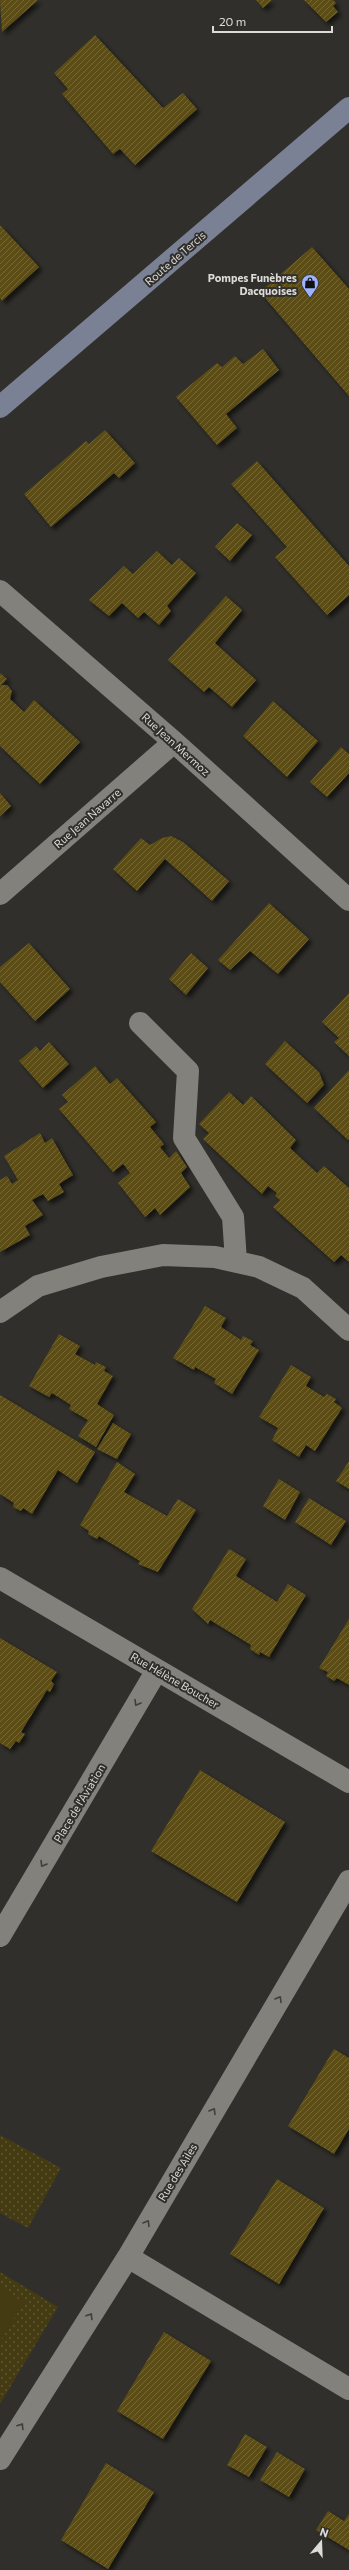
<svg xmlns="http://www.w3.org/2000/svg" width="349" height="2570" font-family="Commissioner,sans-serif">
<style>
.grass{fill:url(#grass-dots)}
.pitch{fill:#443b13}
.building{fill:url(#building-hatch);filter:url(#shadow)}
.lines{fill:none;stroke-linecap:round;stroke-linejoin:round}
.minor{stroke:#82817c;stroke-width:22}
.secondary{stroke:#7b8194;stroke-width:22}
.oneway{stroke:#403f3b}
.labels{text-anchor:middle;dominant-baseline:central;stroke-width:4;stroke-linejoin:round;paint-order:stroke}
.street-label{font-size:11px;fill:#dcdbd8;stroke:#302f2b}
.poi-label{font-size:11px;font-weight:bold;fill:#dcdbd8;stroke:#302f2b;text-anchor:end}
</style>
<defs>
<pattern id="grass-dots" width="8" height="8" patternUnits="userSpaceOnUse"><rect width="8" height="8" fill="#443b13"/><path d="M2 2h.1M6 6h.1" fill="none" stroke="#5e5735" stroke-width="1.8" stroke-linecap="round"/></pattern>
<pattern id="building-hatch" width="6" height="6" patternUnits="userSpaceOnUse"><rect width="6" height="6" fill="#5b4e16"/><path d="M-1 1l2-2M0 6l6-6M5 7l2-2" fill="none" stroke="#726737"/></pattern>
<filter id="shadow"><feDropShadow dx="3.5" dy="3.5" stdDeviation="2" flood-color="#0009"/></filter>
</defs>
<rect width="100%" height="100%" fill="#302f2b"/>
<path class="grass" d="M 0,2135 L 61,2168 L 28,2228 L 0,2213 Z
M 0,2272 L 58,2307 L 0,2404 Z"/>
<path class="pitch" d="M 0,2288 L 24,2302 L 0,2342 Z"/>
<path class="building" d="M 0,0 L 38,0 L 2,32 Z
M 256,0 L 272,0 L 263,8 Z
M 304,0 L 333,0 L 336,3 L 333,6 L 338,12 L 326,22 Z
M 95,35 L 163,108 L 183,93 L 197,109 L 135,165 L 120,149 L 113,154 L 62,94 L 68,89 L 54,73 Z
M 0,225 L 39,267 L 2,301 L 0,298 Z
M 312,247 L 349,289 L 349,396 L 260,292 Z
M 263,349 L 279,370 L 226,414 L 237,428 L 217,445 L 176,397 L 217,363 L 222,367 L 235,356 L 243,364 Z
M 105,430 L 135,463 L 119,478 L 114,473 L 51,527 L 24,494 L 86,441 L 89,444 Z
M 257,461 L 349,566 L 349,595 L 327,615 L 275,557 L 287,547 L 231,484 Z
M 237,523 L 252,535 L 230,561 L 215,547 Z
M 157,551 L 172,565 L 179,558 L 196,573 L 167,606 L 171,611 L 159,625 L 144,612 L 138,618 L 122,603 L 109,616 L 89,600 L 124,566 L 133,574 Z
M 226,596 L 242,610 L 215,643 L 256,680 L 232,707 L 209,687 L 204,692 L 168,660 Z
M 0,673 L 7,679 L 1,685 L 7,685 L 12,691 L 10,699 L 24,712 L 34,700 L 80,742 L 40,784 L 0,746 Z
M 273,701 L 318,741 L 287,777 L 243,736 Z
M 341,747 L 349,754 L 349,773 L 327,797 L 310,782 Z
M 0,793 L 11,806 L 0,816 Z
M 171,836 L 183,842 L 229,881 L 212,901 L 165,859 L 137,891 L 113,869 L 141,838 L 150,845 L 162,838 Z
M 269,903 L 309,939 L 278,974 L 250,951 L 230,970 L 218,960 Z
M 29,943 L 70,989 L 35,1021 L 0,982 L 0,967 Z
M 191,953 L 208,968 L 186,995 L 169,979 Z
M 349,993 L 349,1056 L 334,1042 L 339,1038 L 322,1022 Z
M 285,1041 L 319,1072 L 324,1085 L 307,1103 L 265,1064 Z
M 49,1042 L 69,1064 L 43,1088 L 19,1061 L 36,1046 L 40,1051 Z
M 95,1066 L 110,1084 L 117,1078 L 156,1122 L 150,1127 L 164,1144 L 160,1147 L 169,1158 L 176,1151 L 187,1167 L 181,1173 L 190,1187 L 160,1215 L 155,1208 L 145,1217 L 118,1183 L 130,1173 L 125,1166 L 123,1164 L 113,1172 L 59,1109 L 68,1102 L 62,1095 Z
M 349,1070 L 349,1139 L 348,1140 L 314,1108 Z
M 229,1092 L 243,1105 L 251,1096 L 296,1140 L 290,1148 L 317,1173 L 324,1166 L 349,1188 L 349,1262 L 341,1255 L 334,1262 L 273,1207 L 280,1200 L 275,1196 L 277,1193 L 268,1186 L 262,1194 L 203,1139 L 209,1133 L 199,1124 Z
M 40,1133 L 45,1143 L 52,1138 L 73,1175 L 59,1184 L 64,1192 L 48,1201 L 43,1194 L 32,1200 L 43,1215 L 25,1226 L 30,1235 L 0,1252 L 0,1180 L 7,1176 L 12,1184 L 18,1180 L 4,1156 Z
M 205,1306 L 226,1318 L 221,1327 L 241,1340 L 243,1336 L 253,1341 L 250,1345 L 259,1350 L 232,1394 L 214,1383 L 216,1379 L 195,1367 L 194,1370 L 173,1358 Z
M 59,1334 L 80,1346 L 75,1354 L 95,1365 L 96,1362 L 106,1367 L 104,1371 L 113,1376 L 97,1404 L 114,1415 L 96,1447 L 78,1436 L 88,1420 L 69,1409 L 71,1405 L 52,1393 L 49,1397 L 29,1386 Z
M 291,1365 L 311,1377 L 306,1386 L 324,1397 L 327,1394 L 336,1399 L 334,1402 L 342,1408 L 315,1451 L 306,1445 L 299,1457 L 272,1440 L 278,1428 L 259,1417 Z
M 0,1395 L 95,1452 L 77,1483 L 58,1470 L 32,1514 L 23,1508 L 21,1511 L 13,1507 L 14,1503 L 0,1494 Z
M 113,1423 L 131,1434 L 117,1459 L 97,1449 Z
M 349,1461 L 349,1489 L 336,1481 Z
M 117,1462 L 135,1474 L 124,1492 L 167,1516 L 178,1499 L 196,1510 L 158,1572 L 138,1564 L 140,1561 L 99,1536 L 97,1539 L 88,1534 L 89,1531 L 80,1525 Z
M 279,1479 L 300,1492 L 285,1520 L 263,1506 Z
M 309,1498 L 346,1521 L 331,1545 L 295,1522 Z
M 229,1549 L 246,1559 L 236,1576 L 277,1602 L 288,1584 L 306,1595 L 269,1657 L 260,1652 L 259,1655 L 250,1649 L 251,1645 L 210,1620 L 208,1624 L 192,1609 Z
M 349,1619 L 349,1685 L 337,1678 L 334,1681 L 326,1676 L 328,1672 L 319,1668 Z
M 0,1638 L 57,1672 L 51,1681 L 54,1684 L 50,1692 L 47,1690 L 21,1732 L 25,1734 L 19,1743 L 16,1741 L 10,1749 L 0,1743 Z
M 200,1770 L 285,1822 L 237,1902 L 151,1851 Z
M 334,2049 L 349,2058 L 349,2129 L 334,2154 L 288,2126 Z
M 277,2179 L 324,2208 L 279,2284 L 230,2254 Z
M 164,2332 L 211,2361 L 163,2439 L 117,2411 Z
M 245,2434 L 267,2447 L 249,2477 L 227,2465 Z
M 277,2452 L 305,2469 L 289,2497 L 260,2480 Z
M 106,2463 L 154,2492 L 108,2569 L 61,2540 Z
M 328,2511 L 344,2521 L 349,2514 L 349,2550 L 316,2530 Z"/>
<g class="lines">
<path class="minor" d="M 0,591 L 174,742 L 349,900
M 0,894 L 174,742
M 140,1023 L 188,1071 L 184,1138 L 233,1217 L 236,1261
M 0,1312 L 38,1286 L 101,1267 L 163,1255 L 215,1257 L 259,1267 L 303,1288 L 349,1330
M 0,1578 L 349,1782
M 0,1936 L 157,1670
M 128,2257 L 349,2389
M 0,2459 L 128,2257 L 349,1881"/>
<path class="secondary" d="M 0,407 L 349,108"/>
</g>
<defs><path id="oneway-chevron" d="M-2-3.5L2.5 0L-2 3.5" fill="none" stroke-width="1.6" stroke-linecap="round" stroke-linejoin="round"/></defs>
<g class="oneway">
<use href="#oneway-chevron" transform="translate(137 1703) rotate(121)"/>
<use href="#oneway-chevron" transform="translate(43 1864) rotate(121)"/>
<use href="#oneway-chevron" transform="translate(279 1999) rotate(-59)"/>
<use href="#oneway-chevron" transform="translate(213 2111) rotate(-59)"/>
<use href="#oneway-chevron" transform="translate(147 2223) rotate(-59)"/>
<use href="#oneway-chevron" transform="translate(90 2316) rotate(-58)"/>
<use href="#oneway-chevron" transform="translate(21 2426) rotate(-58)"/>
</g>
<defs>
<symbol id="shop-pin" viewBox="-11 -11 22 30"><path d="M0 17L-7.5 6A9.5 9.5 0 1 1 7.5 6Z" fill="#9eb3fd" stroke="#302f2b"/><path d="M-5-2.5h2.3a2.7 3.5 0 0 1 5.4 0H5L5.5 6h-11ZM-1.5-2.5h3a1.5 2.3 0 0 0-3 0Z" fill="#111"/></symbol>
</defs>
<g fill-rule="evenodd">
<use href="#shop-pin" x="300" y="273" width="20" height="27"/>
</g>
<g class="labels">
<g class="street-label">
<text transform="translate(175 258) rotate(-41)">Route de Tercis</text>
<text transform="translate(176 744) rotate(42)">Rue Jean Mermoz</text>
<text transform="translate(87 818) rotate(-41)">Rue Jean Navarre</text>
<text transform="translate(175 1680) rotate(30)">Rue Hélène Boucher</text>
<text transform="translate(79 1803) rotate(-59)">Place de l'Aviation</text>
<text transform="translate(177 2172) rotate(-59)">Rue des Ailes</text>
</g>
<g class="poi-label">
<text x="297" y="277">Pompes Funèbres<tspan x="297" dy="13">Dacquoises</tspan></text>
</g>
</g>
<g transform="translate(321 2542) rotate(19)" stroke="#302f2b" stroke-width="3" paint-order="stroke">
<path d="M0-3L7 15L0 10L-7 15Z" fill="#dcdbd8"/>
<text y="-6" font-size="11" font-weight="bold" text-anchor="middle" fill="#dcdbd8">N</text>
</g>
<path d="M213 26v6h119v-6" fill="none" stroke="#dcdbd8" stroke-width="2"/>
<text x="219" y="26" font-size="12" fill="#dcdbd8" stroke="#302f2b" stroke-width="3" paint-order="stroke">20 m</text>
</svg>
